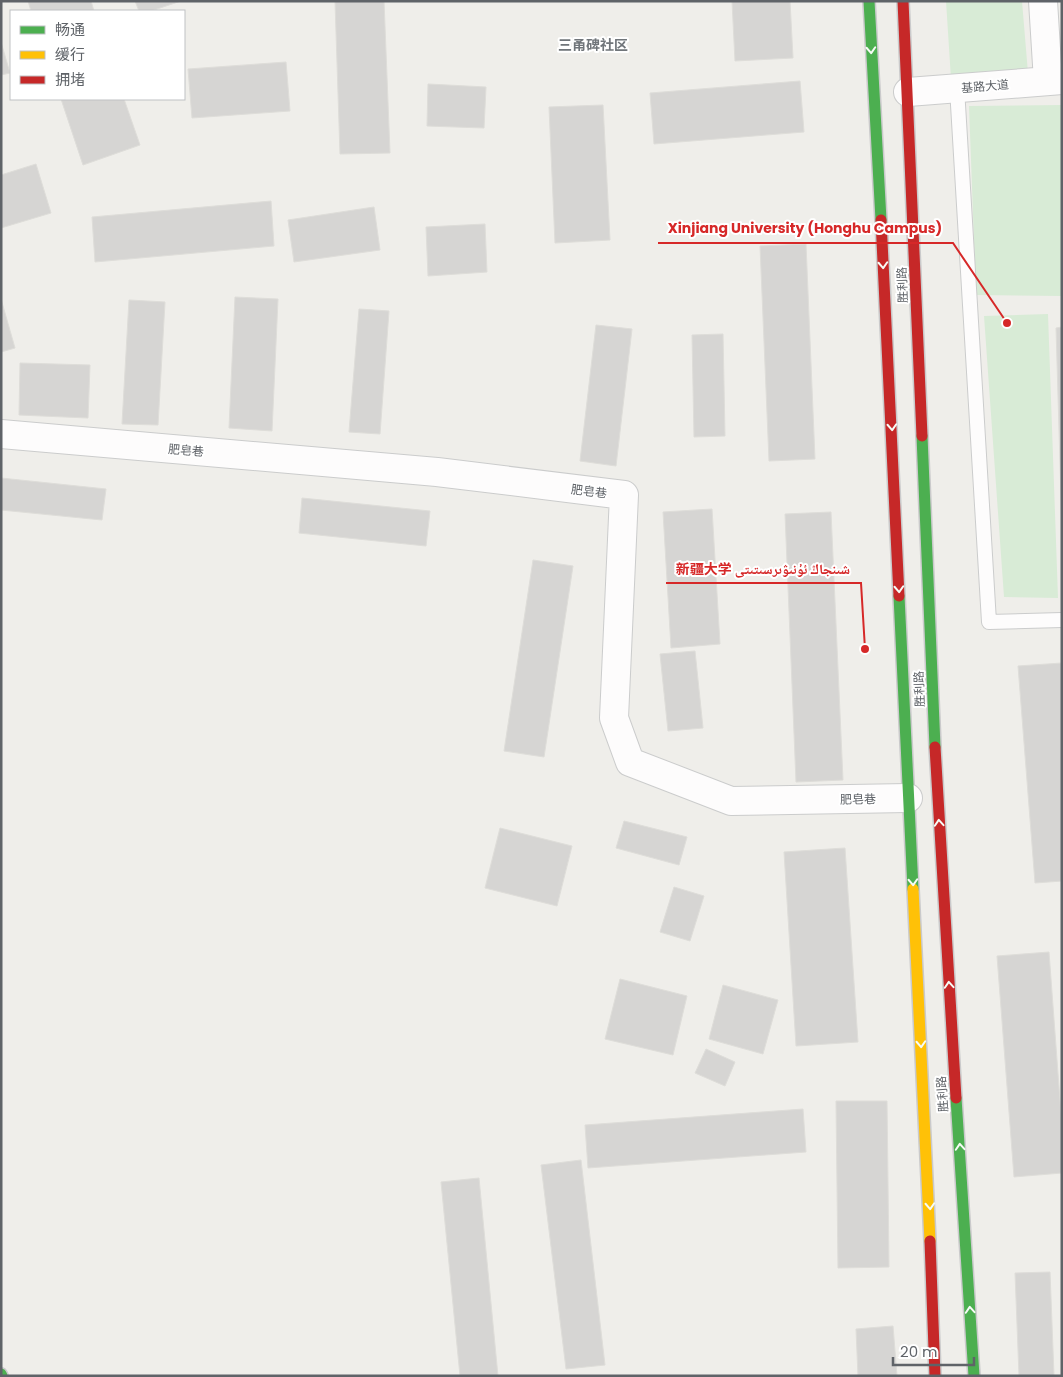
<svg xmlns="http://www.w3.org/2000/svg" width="1063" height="1377" font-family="Poppins,'Noto Naskh Arabic','Noto Sans SC',sans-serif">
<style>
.green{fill:#d8ebd6}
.building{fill:#d6d5d3;stroke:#deddd9}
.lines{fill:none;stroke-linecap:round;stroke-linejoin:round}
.lane-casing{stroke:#cbcccc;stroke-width:16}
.street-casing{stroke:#cbcccc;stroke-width:30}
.fast-casing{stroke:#cacacb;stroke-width:14}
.slow-casing{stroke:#cacacb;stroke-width:14}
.jam-casing{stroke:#cacacb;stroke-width:14}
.lane{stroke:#fdfcfc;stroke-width:14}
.street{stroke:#fdfcfc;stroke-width:28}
.fast{stroke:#4caf50;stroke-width:11}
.slow{stroke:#ffc107;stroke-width:11}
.jam{stroke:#c62828;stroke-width:11}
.oneway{stroke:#f6fbf6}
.labels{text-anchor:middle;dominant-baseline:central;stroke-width:4;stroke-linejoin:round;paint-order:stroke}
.street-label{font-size:12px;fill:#5f6368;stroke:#fff}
.neighbourhood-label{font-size:14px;font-weight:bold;fill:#70757a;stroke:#fff}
.leader{fill:none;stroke:#d62828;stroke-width:2}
.callout-dot{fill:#d62828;stroke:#fff;stroke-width:2}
.callout-label{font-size:14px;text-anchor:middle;font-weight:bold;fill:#d62828;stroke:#fff;stroke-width:4;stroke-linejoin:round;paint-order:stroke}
</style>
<rect width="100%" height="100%" fill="#efeeea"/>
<path class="green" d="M 946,1 L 1022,1 L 1028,73 L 951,79 Z
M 1062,105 L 1062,296 L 976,295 L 969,106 Z
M 1048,314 L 1058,598 L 1004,597 L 984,316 Z"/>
<path class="building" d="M 28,1 L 91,1 L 94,11 L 31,11 Z
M 135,1 L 181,1 L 151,11 L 139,11 Z
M 335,1 L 384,1 L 390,153 L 340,154 Z
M 732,1 L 790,1 L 793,58 L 735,61 Z
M 1,42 L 10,73 L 1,75 Z
M 286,62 L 290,111 L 192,118 L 188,69 Z
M 800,81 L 804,132 L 654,144 L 650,93 Z
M 428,84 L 486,87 L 484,128 L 427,126 Z
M 61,99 L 124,99 L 140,145 L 83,165 Z
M 603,105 L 610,240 L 555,243 L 549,107 Z
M 36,164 L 51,213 L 1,228 L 1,175 Z
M 271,201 L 274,246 L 95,262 L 92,217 Z
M 374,207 L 380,250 L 294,262 L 288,220 Z
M 485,224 L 487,272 L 428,276 L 426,227 Z
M 806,244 L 815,459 L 769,461 L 760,246 Z
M 235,297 L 278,299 L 272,431 L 229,428 Z
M 1,299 L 15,348 L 1,352 Z
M 129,300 L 165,302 L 158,425 L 122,424 Z
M 359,309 L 389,311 L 380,434 L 349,432 Z
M 596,325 L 632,329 L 616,466 L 580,461 Z
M 1062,327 L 1062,532 L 1056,328 Z
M 723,334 L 725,436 L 694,437 L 692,335 Z
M 20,363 L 90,365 L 88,418 L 19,415 Z
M 1,478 L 106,489 L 102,520 L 1,510 Z
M 302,498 L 430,511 L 426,546 L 299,533 Z
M 712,509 L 720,644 L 671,648 L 663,512 Z
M 831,512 L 843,780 L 796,782 L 785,514 Z
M 533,560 L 573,566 L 544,757 L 504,751 Z
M 695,651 L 703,728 L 668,731 L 660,654 Z
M 1062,663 L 1062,881 L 1035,883 L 1018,666 Z
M 624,821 L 687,837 L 679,865 L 616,848 Z
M 500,828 L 572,846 L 557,906 L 485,888 Z
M 845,848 L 858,1042 L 796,1046 L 784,852 Z
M 674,887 L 704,896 L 690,941 L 660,932 Z
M 1049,952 L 1062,1127 L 1062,1173 L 1014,1177 L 997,956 Z
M 620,979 L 687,996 L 673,1055 L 605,1039 Z
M 723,985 L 778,1000 L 763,1054 L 709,1039 Z
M 706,1049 L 735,1062 L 725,1086 L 695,1073 Z
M 836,1101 L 887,1101 L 889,1267 L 838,1268 Z
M 803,1109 L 806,1152 L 588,1168 L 585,1125 Z
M 581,1160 L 605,1365 L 566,1369 L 541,1165 Z
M 479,1178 L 498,1376 L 460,1376 L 441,1182 Z
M 1050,1272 L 1054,1376 L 1019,1376 L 1015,1273 Z
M 893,1326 L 897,1376 L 858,1376 L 856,1329 Z"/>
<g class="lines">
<defs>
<path id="lane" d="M 957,88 L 989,622 L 1062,620"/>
<path id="street" d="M 1043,1 L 1048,81
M 908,92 L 1062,80
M 1,434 L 437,472 L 624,495 L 614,718 L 630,762 L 731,801 L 908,798"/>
<path id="fast" d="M 869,1 L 881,220
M 922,436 L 935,747
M 899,596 L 913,889
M 956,1098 L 974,1376
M 1,1374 L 2,1376"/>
<path id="slow" d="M 913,889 L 930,1241"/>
<path id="jam" d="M 903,1 L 922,436
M 881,220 L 899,596
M 935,747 L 956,1098
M 930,1241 L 935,1376"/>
</defs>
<use href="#lane" class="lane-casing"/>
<use href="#street" class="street-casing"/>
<use href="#fast" class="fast-casing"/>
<use href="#slow" class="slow-casing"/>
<use href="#jam" class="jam-casing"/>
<use href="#lane" class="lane"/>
<use href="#street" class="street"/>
<use href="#fast" class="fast"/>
<use href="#slow" class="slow"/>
<use href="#jam" class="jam"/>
</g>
<defs><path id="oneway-chevron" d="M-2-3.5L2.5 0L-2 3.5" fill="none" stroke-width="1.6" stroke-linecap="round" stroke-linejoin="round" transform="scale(1.25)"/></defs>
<g class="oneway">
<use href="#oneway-chevron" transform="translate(871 50) rotate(87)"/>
<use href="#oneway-chevron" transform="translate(883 265) rotate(87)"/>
<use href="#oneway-chevron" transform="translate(892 427) rotate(87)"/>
<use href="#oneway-chevron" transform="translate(899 589) rotate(87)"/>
<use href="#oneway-chevron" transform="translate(939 823) rotate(-94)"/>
<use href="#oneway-chevron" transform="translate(913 882) rotate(87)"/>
<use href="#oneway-chevron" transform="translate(949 985) rotate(-94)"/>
<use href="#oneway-chevron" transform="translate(921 1044) rotate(87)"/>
<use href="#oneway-chevron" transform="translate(960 1147) rotate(-94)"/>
<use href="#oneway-chevron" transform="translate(930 1206) rotate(87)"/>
<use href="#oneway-chevron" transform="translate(970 1310) rotate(-94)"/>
</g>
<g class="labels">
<g class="street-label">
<text transform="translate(985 86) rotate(-5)">基路大道</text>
<text transform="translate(902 285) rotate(-92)">胜利路</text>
<text transform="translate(186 450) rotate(5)">肥皂巷</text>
<text transform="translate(589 491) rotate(7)">肥皂巷</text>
<text transform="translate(919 689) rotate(-92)">胜利路</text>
<text transform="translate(858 799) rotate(-1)">肥皂巷</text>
<text transform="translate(942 1094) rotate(-94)">胜利路</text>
</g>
<g class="neighbourhood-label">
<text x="593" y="45">三甬碑社区</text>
</g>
</g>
<path class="leader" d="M1007 323L953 243H658M865 649L861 583H666"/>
<g class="callout-dot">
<circle cx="1007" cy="323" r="5"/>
<circle cx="865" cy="649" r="5"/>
</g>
<g class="callout-label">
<text x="805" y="233">Xinjiang University (Honghu Campus)</text>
<text x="763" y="574">新疆大学 شىنجاڭ ئۇنىۋىرسىتىتى</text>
</g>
<rect width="1063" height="1377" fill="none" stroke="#5f6368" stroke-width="5"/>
<rect x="10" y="10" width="175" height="90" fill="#ffffff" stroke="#bfc1c3"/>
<rect x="20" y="26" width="25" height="8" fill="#4caf50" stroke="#bfc1c3"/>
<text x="55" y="35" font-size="15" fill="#5f6368">畅通</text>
<rect x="20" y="51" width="25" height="8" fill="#ffc107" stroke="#bfc1c3"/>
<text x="55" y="60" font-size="15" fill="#5f6368">缓行</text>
<rect x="20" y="76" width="25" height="8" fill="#c62828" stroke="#bfc1c3"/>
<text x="55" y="85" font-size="15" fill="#5f6368">拥堵</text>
<path d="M893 1357v8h81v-8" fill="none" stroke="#5f6368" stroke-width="2.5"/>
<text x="900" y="1357" font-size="15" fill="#5f6368" stroke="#ffffff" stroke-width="4" paint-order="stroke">20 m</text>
</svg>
